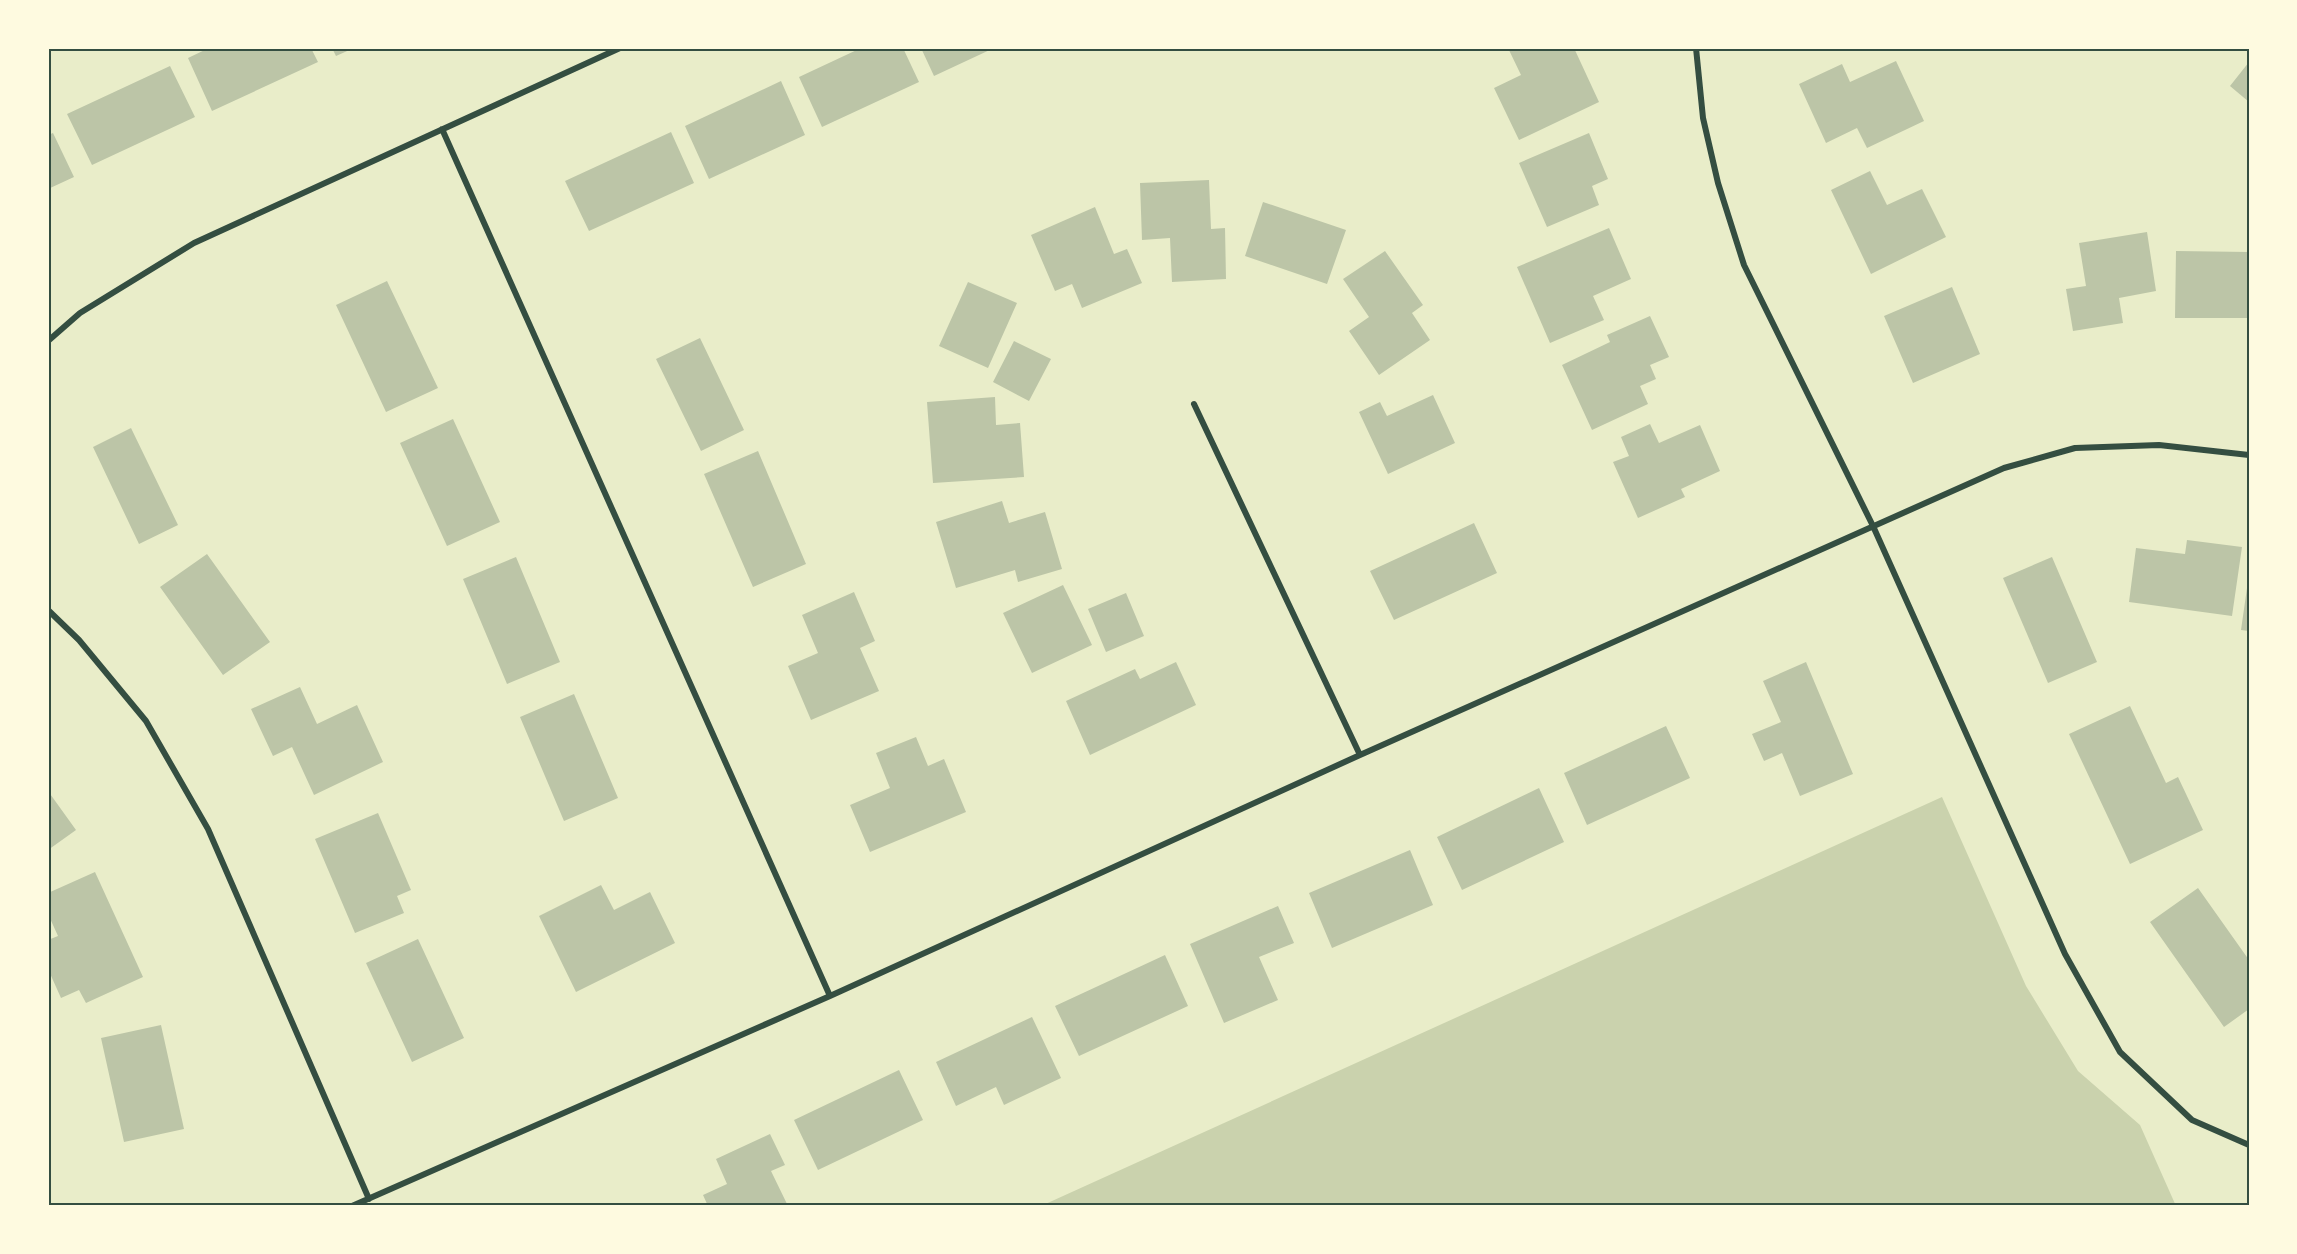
<svg xmlns="http://www.w3.org/2000/svg" width="2297" height="1254" font-family="Georgia,serif">
<style>
.green{fill:#cad2ad}
.building{fill:#bcc5a7}
.lines{fill:none;stroke-linecap:round;stroke-linejoin:round}
.minor{stroke:#344e41;stroke-width:6}
.neatline{fill:none;stroke:#344e41;stroke-width:2}
</style>
<rect width="100%" height="100%" fill="#e9edc9"/>
<path class="green" d="M 1942,797 L 2026,986 L 2078,1071 L 2140,1125 L 2176,1206 L 1041,1206 Z"/>
<path class="building" d="M 209,48 L 311,48 L 318,62 L 212,111 L 188,58 Z
M 332,48 L 354,48 L 336,56 Z
M 861,48 L 903,48 L 919,82 L 822,127 L 799,77 Z
M 921,48 L 994,48 L 934,76 Z
M 1508,48 L 1574,48 L 1599,102 L 1519,140 L 1494,88 L 1521,75 Z
M 1896,61 L 1924,121 L 1867,148 L 1857,128 L 1826,143 L 1799,84 L 1842,64 L 1850,82 Z
M 2249,62 L 2249,102 L 2230,86 Z
M 170,66 L 195,117 L 92,165 L 67,114 Z
M 781,81 L 805,135 L 709,179 L 685,126 Z
M 671,132 L 694,183 L 589,231 L 565,181 Z
M 53,133 L 74,177 L 48,189 L 48,135 Z
M 1589,133 L 1608,179 L 1592,186 L 1599,205 L 1547,227 L 1519,163 Z
M 1870,171 L 1887,205 L 1922,189 L 1946,237 L 1871,274 L 1831,190 Z
M 1209,180 L 1211,229 L 1225,228 L 1226,279 L 1172,282 L 1170,238 L 1142,240 L 1140,183 Z
M 1263,202 L 1346,230 L 1327,284 L 1245,256 Z
M 1095,207 L 1114,254 L 1127,249 L 1142,283 L 1082,308 L 1072,284 L 1055,291 L 1031,235 Z
M 1609,228 L 1631,279 L 1593,296 L 1604,320 L 1550,343 L 1517,267 Z
M 2147,232 L 2156,291 L 2119,298 L 2123,323 L 2073,331 L 2066,289 L 2086,286 L 2079,243 Z
M 1385,251 L 1423,305 L 1412,313 L 1430,340 L 1379,375 L 1349,331 L 1369,317 L 1343,279 Z
M 2176,251 L 2249,252 L 2249,318 L 2175,318 Z
M 387,281 L 438,388 L 386,412 L 336,305 Z
M 968,282 L 1017,303 L 988,368 L 939,346 Z
M 1952,287 L 1980,354 L 1913,383 L 1884,316 Z
M 1650,316 L 1669,357 L 1650,365 L 1656,379 L 1640,386 L 1648,404 L 1592,430 L 1562,365 L 1610,342 L 1607,335 Z
M 700,338 L 744,430 L 701,451 L 656,359 Z
M 1014,341 L 1051,359 L 1029,401 L 993,382 Z
M 1433,395 L 1455,443 L 1388,474 L 1359,412 L 1380,402 L 1387,416 Z
M 995,397 L 996,425 L 1020,423 L 1024,477 L 933,483 L 927,402 Z
M 453,419 L 500,522 L 447,546 L 400,443 Z
M 1650,424 L 1659,443 L 1700,425 L 1720,471 L 1681,489 L 1685,497 L 1638,518 L 1613,462 L 1629,456 L 1621,437 Z
M 131,428 L 178,525 L 139,544 L 93,447 Z
M 758,451 L 806,564 L 753,587 L 704,474 Z
M 1002,501 L 1009,523 L 1045,512 L 1062,569 L 1018,582 L 1015,570 L 956,588 L 936,522 Z
M 1474,523 L 1497,573 L 1394,620 L 1370,571 Z
M 2187,540 L 2242,547 L 2232,616 L 2129,602 L 2136,548 L 2185,554 Z
M 207,554 L 270,642 L 223,675 L 160,587 Z
M 516,557 L 560,662 L 507,684 L 463,579 Z
M 2052,557 L 2097,662 L 2048,683 L 2003,578 Z
M 2248,581 L 2249,581 L 2249,631 L 2241,630 Z
M 1063,585 L 1092,645 L 1032,673 L 1003,613 Z
M 854,592 L 875,641 L 860,648 L 879,691 L 811,720 L 788,666 L 818,653 L 802,615 Z
M 1126,593 L 1144,636 L 1106,652 L 1088,609 Z
M 1176,662 L 1196,705 L 1090,755 L 1066,701 L 1135,669 L 1140,679 Z
M 1806,662 L 1853,774 L 1800,796 L 1782,753 L 1764,761 L 1752,734 L 1781,722 L 1763,681 Z
M 300,687 L 317,724 L 357,705 L 383,762 L 314,795 L 292,747 L 273,756 L 251,709 Z
M 574,694 L 618,798 L 564,821 L 520,717 Z
M 2130,706 L 2166,783 L 2178,777 L 2203,830 L 2130,864 L 2069,734 Z
M 1666,726 L 1690,778 L 1587,825 L 1564,773 Z
M 916,737 L 928,766 L 944,759 L 966,812 L 870,852 L 850,805 L 890,788 L 876,753 Z
M 1539,788 L 1564,842 L 1462,890 L 1437,837 Z
M 48,791 L 76,830 L 48,850 Z
M 378,813 L 411,890 L 397,896 L 404,913 L 355,933 L 315,839 Z
M 1410,850 L 1433,905 L 1332,948 L 1309,893 Z
M 95,872 L 143,977 L 86,1003 L 79,990 L 61,998 L 48,969 L 48,940 L 58,936 L 48,914 L 48,893 Z
M 601,885 L 614,910 L 650,892 L 675,943 L 576,992 L 539,916 Z
M 2198,888 L 2249,960 L 2249,1009 L 2224,1027 L 2150,922 Z
M 1278,906 L 1294,943 L 1259,957 L 1278,1000 L 1224,1023 L 1190,944 Z
M 418,939 L 464,1038 L 412,1062 L 366,963 Z
M 1165,955 L 1188,1006 L 1079,1056 L 1055,1006 Z
M 1032,1017 L 1061,1078 L 1004,1105 L 996,1087 L 956,1106 L 936,1062 Z
M 161,1025 L 184,1129 L 124,1142 L 101,1038 Z
M 899,1070 L 923,1120 L 818,1170 L 794,1120 Z
M 770,1134 L 785,1165 L 771,1171 L 788,1206 L 708,1206 L 703,1195 L 727,1184 L 716,1159 Z"/>
<g class="lines">
<path class="minor" d="M 1696,48 L 1703,118 L 1718,183 L 1744,265 L 1873,526 L 2065,954 L 2120,1052 L 2192,1120 L 2249,1145
M 442,129 L 830,996
M 48,341 L 80,313 L 194,243 L 620,48
M 1194,404 L 1360,755
M 48,610 L 79,640 L 146,721 L 208,829 L 369,1199
M 352,1206 L 830,996 L 1360,755 L 2004,468 L 2075,448 L 2159,445 L 2249,455"/>
</g>
<rect width="2297" height="1254" fill="none" stroke="#fefae0" stroke-width="99"/>
<rect x="50" y="50" width="2198" height="1154" class="neatline"/>
</svg>
